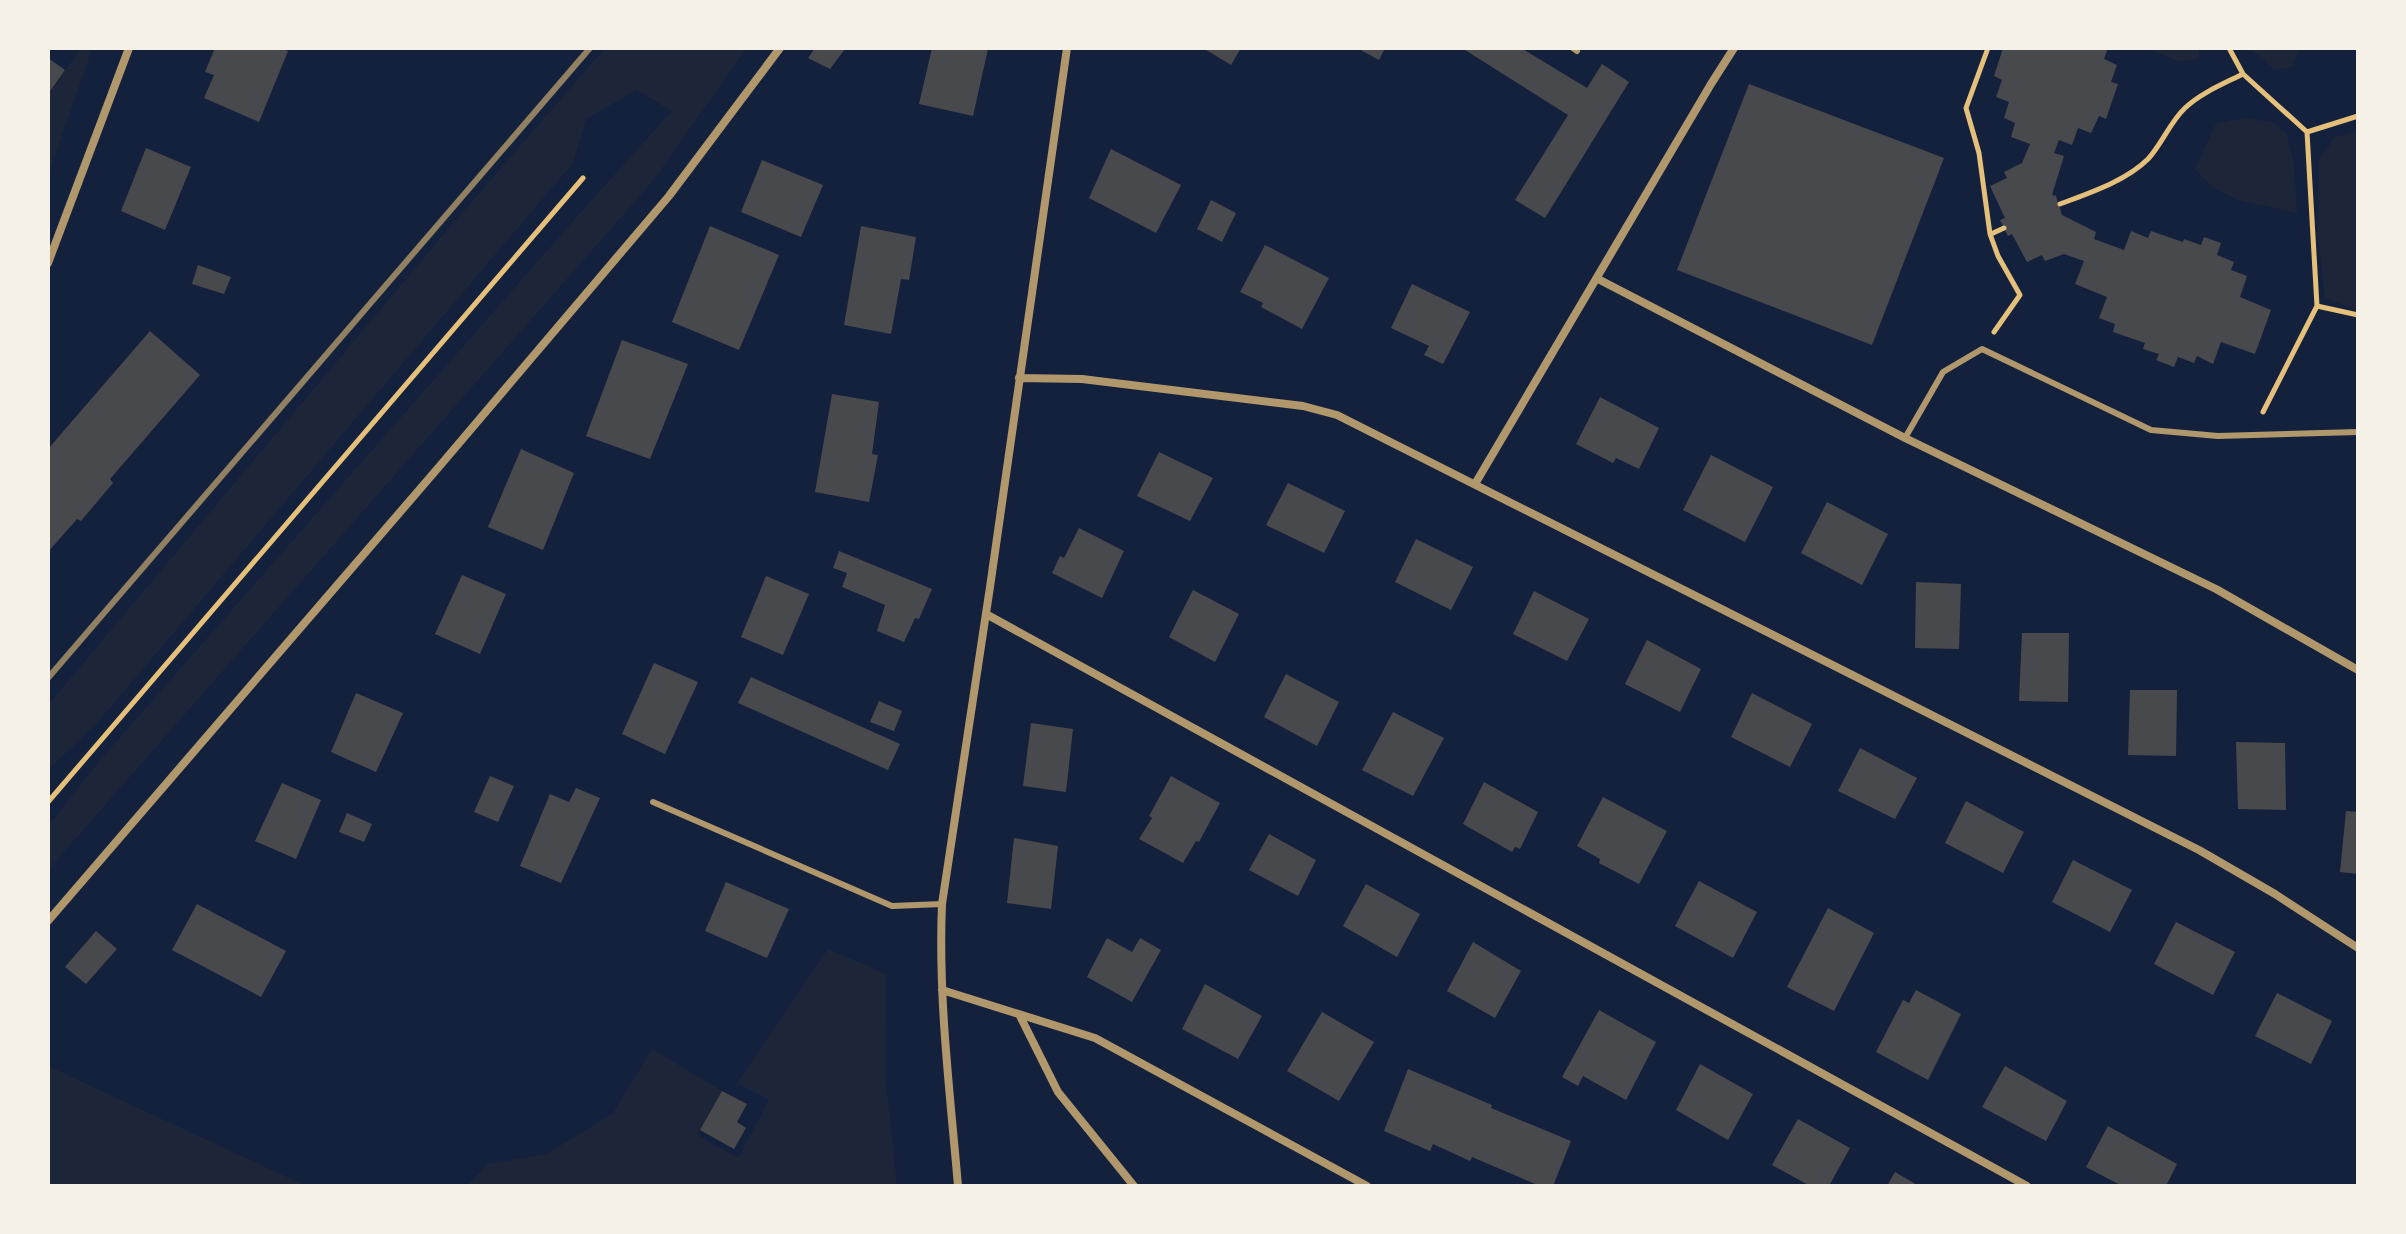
<svg xmlns="http://www.w3.org/2000/svg" width="2406" height="1234" font-family="Ubuntu,sans-serif">
<style>
.green{fill:#1d2539}
.building{fill:#48494c}
.lines{fill:none;stroke-linecap:round;stroke-linejoin:round}
.path{stroke:#e5c07b;stroke-width:5}
.service{stroke:#b1986c;stroke-width:6}
.minor{stroke:#b1986c;stroke-width:8}
.rail{stroke:#918062;stroke-width:6}
</style>
<rect width="100%" height="100%" fill="#14213d"/>
<path class="green" d="M 81,48 L 89,48 L 91,52 L 48,176 L 48,95 Z
M 605,48 L 747,48 L 652,182 L 48,870 L 48,826 L 101,759 L 589,203 L 672,111 L 637,90 L 586,119 L 573,163 L 97,723 L 48,770 L 48,705 L 444,234 Z
M 2148,48 L 2199,48 L 2199,59 L 2177,61 Z
M 2250,48 L 2295,48 L 2299,51 L 2292,67 L 2275,70 Z
M 2243,118 L 2272,122 L 2286,132 L 2294,164 L 2297,213 L 2238,200 L 2212,187 L 2195,169 L 2216,124 Z
M 2358,131 L 2358,307 L 2355,309 L 2325,298 L 2318,236 L 2319,161 L 2335,137 Z
M 828,949 L 886,974 L 885,1074 L 897,1186 L 467,1186 L 488,1164 L 547,1154 L 613,1113 L 652,1049 L 722,1091 L 697,1135 L 738,1158 L 769,1100 L 737,1083 Z
M 48,1066 L 306,1186 L 48,1186 Z"/>
<path class="building" d="M 215,48 L 279,48 L 288,51 L 259,122 L 204,98 L 214,75 L 205,72 Z
M 815,48 L 843,48 L 845,49 L 830,69 L 808,58 Z
M 932,48 L 988,49 L 973,116 L 919,104 Z
M 1203,48 L 1241,48 L 1231,65 Z
M 1357,48 L 1385,48 L 1379,60 Z
M 1462,48 L 1521,48 L 1587,88 L 1602,64 L 1629,82 L 1545,218 L 1515,200 L 1568,115 Z
M 2003,48 L 2108,48 L 2104,59 L 2117,65 L 2111,82 L 2118,84 L 2106,119 L 2099,116 L 2091,133 L 2078,128 L 2072,145 L 2059,140 L 2054,153 L 2064,156 L 2052,195 L 2056,196 L 2062,215 L 2096,232 L 2094,239 L 2124,250 L 2131,231 L 2148,238 L 2151,231 L 2183,242 L 2184,239 L 2201,245 L 2204,237 L 2221,243 L 2217,255 L 2234,262 L 2231,270 L 2247,276 L 2240,297 L 2271,310 L 2255,354 L 2221,342 L 2213,364 L 2197,356 L 2194,363 L 2178,357 L 2174,367 L 2156,360 L 2159,354 L 2143,349 L 2145,343 L 2113,332 L 2115,324 L 2099,318 L 2107,297 L 2075,284 L 2084,261 L 2064,254 L 2045,261 L 2042,255 L 2027,262 L 2012,234 L 2008,236 L 2000,220 L 2005,218 L 1990,186 L 2007,178 L 2004,172 L 2022,163 L 2030,144 L 2011,137 L 2015,123 L 2004,118 L 2009,102 L 1996,97 L 2002,80 L 1994,76 Z
M 48,58 L 65,70 L 48,94 Z
M 1749,84 L 1944,158 L 1872,345 L 1677,270 Z
M 146,148 L 191,167 L 165,230 L 121,211 Z
M 1111,149 L 1181,185 L 1156,233 L 1089,198 Z
M 762,160 L 823,185 L 801,237 L 741,212 Z
M 1211,200 L 1236,213 L 1222,242 L 1197,229 Z
M 710,226 L 779,255 L 739,350 L 672,322 Z
M 861,226 L 916,237 L 909,280 L 901,279 L 891,334 L 844,325 Z
M 1265,245 L 1329,278 L 1302,329 L 1261,307 L 1263,303 L 1240,292 Z
M 198,265 L 231,277 L 224,294 L 192,284 Z
M 1412,284 L 1470,312 L 1443,364 L 1424,355 L 1429,346 L 1391,328 Z
M 150,331 L 200,375 L 110,479 L 113,483 L 81,521 L 77,519 L 48,552 L 48,449 Z
M 622,340 L 688,364 L 650,459 L 586,436 Z
M 832,394 L 879,402 L 872,454 L 878,455 L 869,502 L 815,492 Z
M 1600,397 L 1659,428 L 1639,469 L 1616,458 L 1613,463 L 1576,444 Z
M 521,449 L 574,473 L 543,550 L 488,527 Z
M 1159,452 L 1213,478 L 1190,521 L 1137,496 Z
M 1711,455 L 1773,487 L 1745,542 L 1683,510 Z
M 1288,483 L 1345,511 L 1324,553 L 1266,525 Z
M 1827,502 L 1888,534 L 1862,585 L 1801,553 Z
M 1079,528 L 1124,551 L 1102,598 L 1052,573 L 1060,556 L 1064,558 Z
M 1416,539 L 1473,567 L 1451,610 L 1395,582 Z
M 839,551 L 932,589 L 919,619 L 915,618 L 904,642 L 877,631 L 885,605 L 842,587 L 847,573 L 833,568 Z
M 462,575 L 506,594 L 480,654 L 435,634 Z
M 766,576 L 809,594 L 783,655 L 741,637 Z
M 1916,582 L 1961,584 L 1959,649 L 1915,648 Z
M 1193,590 L 1239,614 L 1215,662 L 1169,637 Z
M 1534,591 L 1589,619 L 1567,661 L 1513,634 Z
M 2022,633 L 2069,633 L 2068,702 L 2019,701 Z
M 1647,640 L 1701,669 L 1680,712 L 1625,684 Z
M 654,663 L 698,682 L 665,754 L 622,734 Z
M 1286,674 L 1339,702 L 1317,746 L 1264,717 Z
M 751,677 L 900,744 L 888,770 L 738,703 Z
M 2130,690 L 2177,690 L 2176,756 L 2128,755 Z
M 356,693 L 403,713 L 376,772 L 331,752 Z
M 1752,693 L 1812,724 L 1790,767 L 1731,737 Z
M 879,701 L 902,711 L 894,731 L 870,722 Z
M 1393,712 L 1444,738 L 1413,796 L 1362,770 Z
M 1031,723 L 1073,729 L 1066,792 L 1023,786 Z
M 2236,742 L 2285,743 L 2286,810 L 2238,809 Z
M 1860,748 L 1917,778 L 1895,819 L 1838,791 Z
M 490,776 L 514,786 L 498,822 L 474,812 Z
M 1171,776 L 1220,803 L 1199,842 L 1196,841 L 1183,863 L 1139,839 L 1152,818 L 1149,816 Z
M 1484,782 L 1538,812 L 1520,849 L 1515,847 L 1512,852 L 1463,824 Z
M 282,783 L 321,800 L 296,859 L 255,841 Z
M 576,788 L 600,798 L 561,883 L 520,866 L 550,794 L 569,802 Z
M 1603,797 L 1667,831 L 1639,884 L 1599,863 L 1600,859 L 1577,846 Z
M 1966,801 L 2024,832 L 2003,873 L 1945,843 Z
M 2346,811 L 2358,812 L 2358,874 L 2340,872 Z
M 347,813 L 372,824 L 364,842 L 339,832 Z
M 1269,834 L 1316,860 L 1298,896 L 1249,870 Z
M 1014,838 L 1058,846 L 1051,909 L 1007,903 Z
M 2073,860 L 2132,890 L 2110,932 L 2052,902 Z
M 1699,881 L 1757,912 L 1733,958 L 1675,926 Z
M 726,882 L 789,909 L 767,958 L 705,931 Z
M 1366,884 L 1420,914 L 1397,957 L 1343,926 Z
M 197,904 L 286,951 L 261,997 L 172,950 Z
M 1828,908 L 1874,933 L 1834,1011 L 1787,987 Z
M 2176,922 L 2235,952 L 2213,995 L 2154,964 Z
M 96,931 L 117,949 L 86,984 L 65,967 Z
M 1107,938 L 1132,952 L 1140,938 L 1161,950 L 1132,1002 L 1087,977 Z
M 1473,942 L 1521,971 L 1495,1018 L 1447,991 Z
M 1205,984 L 1262,1016 L 1238,1059 L 1182,1029 Z
M 1916,990 L 1961,1014 L 1928,1080 L 1876,1052 L 1903,1000 L 1909,1003 Z
M 2277,993 L 2332,1021 L 2311,1064 L 2255,1036 Z
M 1599,1010 L 1656,1042 L 1626,1100 L 1583,1076 L 1578,1086 L 1562,1077 Z
M 1322,1012 L 1374,1042 L 1339,1101 L 1287,1071 Z
M 1700,1064 L 1753,1094 L 1728,1140 L 1676,1110 Z
M 2005,1066 L 2067,1101 L 2046,1141 L 1982,1107 Z
M 1408,1069 L 1492,1105 L 1491,1108 L 1571,1141 L 1553,1186 L 1540,1186 L 1472,1157 L 1470,1161 L 1433,1144 L 1430,1151 L 1384,1131 Z
M 722,1091 L 747,1104 L 737,1122 L 746,1128 L 734,1149 L 700,1130 Z
M 1798,1119 L 1850,1148 L 1829,1186 L 1810,1186 L 1772,1165 Z
M 2108,1126 L 2177,1164 L 2166,1186 L 2122,1186 L 2086,1167 Z
M 1895,1172 L 1919,1186 L 1887,1186 Z"/>
<g class="lines">
<path class="path" d="M 1988,48 L 1966,108 L 1979,153 L 1990,234 L 1998,256 L 2020,295 L 1994,332
M 2229,48 L 2243,74 L 2307,132 L 2317,306 L 2263,412
M 2307,132 L 2358,116
M 2060,204 C 2089,193 2126,181 2148,159 C 2162,144 2170,122 2185,108 C 2201,93 2223,84 2243,74
M 1991,234 L 2004,228
M 2317,306 L 2358,315
M 48,802 L 583,178"/>
<path class="service" d="M 1573,48 L 1577,51
M 1905,438 L 1943,372 L 1982,349 L 2151,430 L 2218,436 L 2358,432
M 653,802 L 892,906 L 942,904"/>
<path class="minor" d="M 48,263 L 129,48
M 1598,279 L 1905,438 L 2216,589 L 2358,670
M 1019,378 L 1082,379 L 1303,406 L 1337,415 L 2199,850 L 2275,894 L 2358,948
M 1475,484 L 1711,84 L 1734,48
M 986,614 L 2027,1186
M 48,921 L 438,468 L 669,196 L 780,48
M 942,990 L 1095,1038 L 1367,1186
M 1020,1016 L 1058,1092 L 1134,1186
M 958,1186 C 950,1092 938,998 942,904 L 990,587 L 1067,48"/>
<path class="rail" d="M 48,678 L 590,48"/>
</g>
<rect width="2406" height="1234" fill="none" stroke="#f6f1e7" stroke-width="100"/>
</svg>
